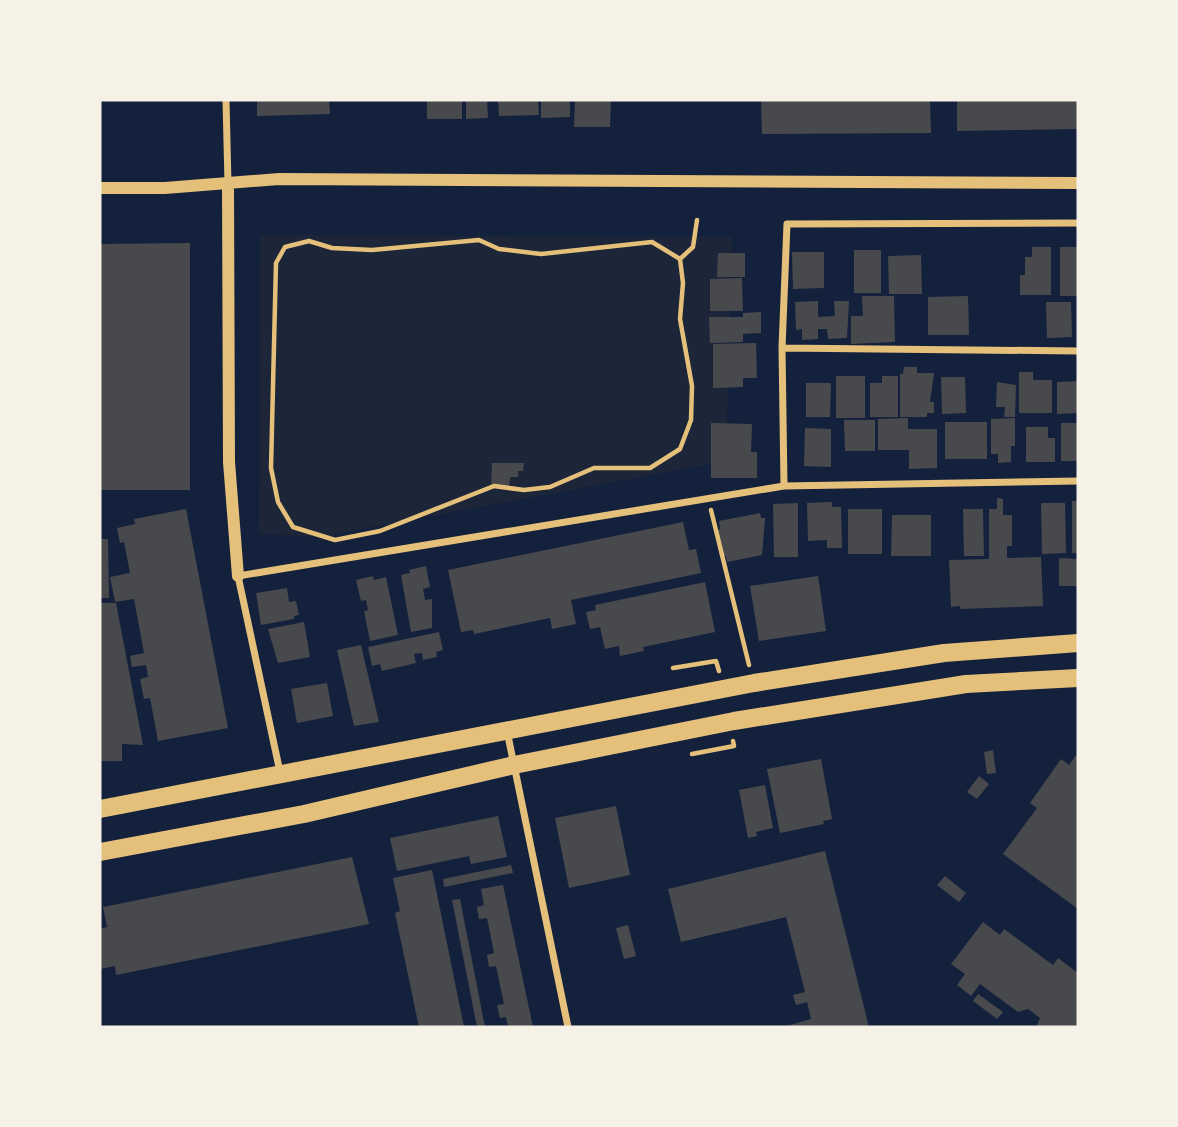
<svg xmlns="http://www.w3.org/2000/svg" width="1178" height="1127" font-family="Figtree,sans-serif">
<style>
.green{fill:#1d2539}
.building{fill:#48494c}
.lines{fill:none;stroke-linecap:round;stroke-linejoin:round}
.path{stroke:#e5c07b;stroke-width:4.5}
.minor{stroke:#e5c07b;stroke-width:7}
.tertiary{stroke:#e5c07b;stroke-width:12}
.trunk{stroke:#e5c07b;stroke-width:18}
</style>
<rect width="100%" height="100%" fill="#14213d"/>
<path class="green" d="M 260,235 L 732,237 L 726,461 L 319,537 L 259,534 Z"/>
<path class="building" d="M 257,100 L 329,100 L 330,114 L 257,116 Z
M 427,100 L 462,100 L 462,119 L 427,119 Z
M 466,100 L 487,100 L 488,118 L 466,119 Z
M 498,100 L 538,100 L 539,115 L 499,116 Z
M 541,100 L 570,100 L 570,117 L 541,118 Z
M 575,100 L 611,100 L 610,127 L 574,127 Z
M 761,100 L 930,100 L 931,133 L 762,134 Z
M 957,100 L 1078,100 L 1078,129 L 957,131 Z
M 190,243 L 190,490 L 100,490 L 100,244 Z
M 1032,247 L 1051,247 L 1051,295 L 1020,295 L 1020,275 L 1025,275 L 1025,257 L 1032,257 Z
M 1060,247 L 1078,247 L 1078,296 L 1060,296 Z
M 854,250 L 881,250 L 881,293 L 854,293 Z
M 792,252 L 824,252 L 824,288 L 793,289 Z
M 718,253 L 745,253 L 745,277 L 717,277 Z
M 921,255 L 922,294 L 889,294 L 888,256 Z
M 742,278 L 743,311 L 710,311 L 710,279 Z
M 862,296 L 894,296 L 895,342 L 851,344 L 851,316 L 863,316 Z
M 968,296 L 969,335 L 928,335 L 928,297 Z
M 818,301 L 818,317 L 835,316 L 834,301 L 849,301 L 847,338 L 828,339 L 827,329 L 818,329 L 818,339 L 802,340 L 802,329 L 796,330 L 795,302 Z
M 1046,302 L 1071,302 L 1072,337 L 1047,338 Z
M 761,312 L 761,333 L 743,334 L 743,342 L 710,343 L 709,317 L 743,317 L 743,313 Z
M 756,343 L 757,378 L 743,378 L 743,387 L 713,388 L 713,344 Z
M 904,367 L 917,367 L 917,373 L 934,373 L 930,402 L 934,402 L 934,413 L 927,413 L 927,417 L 900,417 L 900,374 L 903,374 Z
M 1019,372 L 1033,372 L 1033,380 L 1052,380 L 1052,413 L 1019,413 Z
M 836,376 L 865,376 L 865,418 L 836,418 Z
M 882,376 L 898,376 L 898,417 L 870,417 L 870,383 L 882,383 Z
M 941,377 L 965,377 L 966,413 L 942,414 Z
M 1078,381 L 1078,413 L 1057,414 L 1057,382 Z
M 997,382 L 1016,385 L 1015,417 L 1004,417 L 1005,407 L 996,407 Z
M 806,383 L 831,383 L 830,417 L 806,417 Z
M 908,418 L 908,429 L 937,429 L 937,468 L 909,469 L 909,450 L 878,450 L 878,419 Z
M 1015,418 L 1015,446 L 1011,446 L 1011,462 L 998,463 L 998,454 L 991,454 L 991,419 Z
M 844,420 L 875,420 L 875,451 L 845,451 Z
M 945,422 L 987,422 L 987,459 L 945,459 Z
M 711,423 L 752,424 L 751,452 L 757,452 L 757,478 L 711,478 Z
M 1061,423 L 1078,423 L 1078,461 L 1061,461 Z
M 1026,427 L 1048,427 L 1048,438 L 1055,438 L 1055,462 L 1026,462 Z
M 805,428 L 831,429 L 831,467 L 804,466 Z
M 492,463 L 524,463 L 523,471 L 518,471 L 518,477 L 510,477 L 509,488 L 491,488 Z
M 997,498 L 1003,499 L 1003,515 L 1012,515 L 1012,546 L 1007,546 L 1007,558 L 1041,557 L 1043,606 L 960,609 L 960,606 L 951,607 L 949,560 L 989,559 L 989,509 L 997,509 Z
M 1072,501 L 1078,501 L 1078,553 L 1072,553 Z
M 832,502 L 832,507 L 841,507 L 842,548 L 827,548 L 827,540 L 808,541 L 807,503 Z
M 798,503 L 798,557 L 774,557 L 773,504 Z
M 1041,503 L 1065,503 L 1066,553 L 1042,554 Z
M 186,509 L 228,728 L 158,741 L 150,698 L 144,699 L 140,679 L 148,677 L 146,665 L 132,667 L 130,656 L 144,653 L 134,599 L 115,602 L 110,577 L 130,573 L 124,542 L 120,543 L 117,528 L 135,524 L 134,519 Z
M 848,509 L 882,509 L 882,554 L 848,554 Z
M 963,509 L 983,509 L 984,556 L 964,556 Z
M 760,513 L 761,518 L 765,518 L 762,555 L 727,562 L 726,556 L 720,557 L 715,530 L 720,529 L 719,521 Z
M 892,515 L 931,515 L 931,556 L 891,556 Z
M 683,522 L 689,550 L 696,549 L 701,573 L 571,600 L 576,624 L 552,629 L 550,618 L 474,634 L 473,630 L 461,632 L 448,570 Z
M 100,539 L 108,539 L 109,598 L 100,598 Z
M 1059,558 L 1078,559 L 1078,586 L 1059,586 Z
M 426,566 L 430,587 L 423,589 L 425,600 L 432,599 L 432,628 L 411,632 L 401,575 L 410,573 L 409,570 Z
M 373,576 L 374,580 L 386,577 L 398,635 L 370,641 L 364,611 L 368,610 L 366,600 L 361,601 L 356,580 Z
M 818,576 L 826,631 L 759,641 L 750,586 Z
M 705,582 L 715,632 L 643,647 L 644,651 L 620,656 L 619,646 L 605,649 L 600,627 L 590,629 L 586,612 L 596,610 L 595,605 Z
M 287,588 L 289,602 L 296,601 L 299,615 L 294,616 L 294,619 L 261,625 L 256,593 Z
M 100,603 L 116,603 L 143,745 L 122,744 L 122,761 L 100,761 Z
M 304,622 L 310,657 L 278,663 L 268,629 Z
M 439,632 L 443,650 L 436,652 L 437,657 L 423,660 L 422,653 L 414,654 L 416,663 L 382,671 L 380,664 L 372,666 L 368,647 Z
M 361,645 L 379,722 L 354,726 L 337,650 Z
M 327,683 L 333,716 L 297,723 L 291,689 Z
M 993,750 L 996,773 L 987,774 L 984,752 Z
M 1076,755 L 1078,756 L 1078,909 L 1003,854 L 1037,808 L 1030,803 L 1061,759 L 1069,765 Z
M 821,759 L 832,819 L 823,821 L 824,824 L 780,833 L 767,769 Z
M 979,776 L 989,784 L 977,799 L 967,792 Z
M 765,785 L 773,828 L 756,832 L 757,836 L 748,838 L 739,790 Z
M 616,806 L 630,875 L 569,888 L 555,818 Z
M 498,816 L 507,857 L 471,864 L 469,856 L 397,871 L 390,838 Z
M 825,851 L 869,1027 L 783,1027 L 811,1019 L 807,1002 L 796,1005 L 793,995 L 805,992 L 786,917 L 681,942 L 668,889 Z
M 352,857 L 369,924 L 116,975 L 115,966 L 100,969 L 100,929 L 107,927 L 103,907 Z
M 511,865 L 513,873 L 444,887 L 443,879 Z
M 432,870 L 439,904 L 464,1027 L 419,1027 L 395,913 L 400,911 L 393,878 Z
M 945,876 L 966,893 L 959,902 L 937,885 Z
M 503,885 L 533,1027 L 508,1027 L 506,1017 L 500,1018 L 497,1005 L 504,1004 L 496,966 L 489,967 L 487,955 L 494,953 L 487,918 L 479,919 L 477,907 L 484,905 L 481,889 Z
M 460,899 L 485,1027 L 477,1027 L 452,900 Z
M 983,922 L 1000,935 L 1004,929 L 1053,965 L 1058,958 L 1078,973 L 1078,1027 L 1036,1027 L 1040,1018 L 1028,1009 L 1018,1012 L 980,984 L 971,996 L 957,985 L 965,974 L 951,964 Z
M 628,925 L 636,956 L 624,959 L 616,928 Z
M 978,994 L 1003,1012 L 997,1019 L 973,1001 Z"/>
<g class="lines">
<path class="path" d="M 680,259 L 652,242 L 541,254 L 499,249 L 479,240 L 372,250 L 332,248 L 309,241 L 285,247 L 276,263 L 271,468 L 278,502 L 293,527 L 335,540 L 380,531 L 494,486 L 524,490 L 550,487 L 594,468 L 650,468 L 680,449 L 691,420 L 692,386 L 680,319 L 683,283 L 680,259 L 693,247 L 697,220
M 711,510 L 749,665
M 673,668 L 716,661 L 719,671
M 692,754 L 734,746 L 733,741"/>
<path class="minor" d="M 226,100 L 228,184
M 782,348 L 1078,351
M 784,486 L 782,348 L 787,224 L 1078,223
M 507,731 L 568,1027
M 280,772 L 238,576 L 784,486 L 1078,481"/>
<path class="tertiary" d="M 228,184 L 229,462 L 238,576
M 100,188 L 165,188 L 279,179 L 1078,183"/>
<path class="trunk" d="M 100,809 L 754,683 L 944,653 L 1078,643
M 100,852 L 304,814 L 514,765 L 734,721 L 966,684 L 1078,678"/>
</g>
<rect width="1178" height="1127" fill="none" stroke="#f6f1e7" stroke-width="203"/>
</svg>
